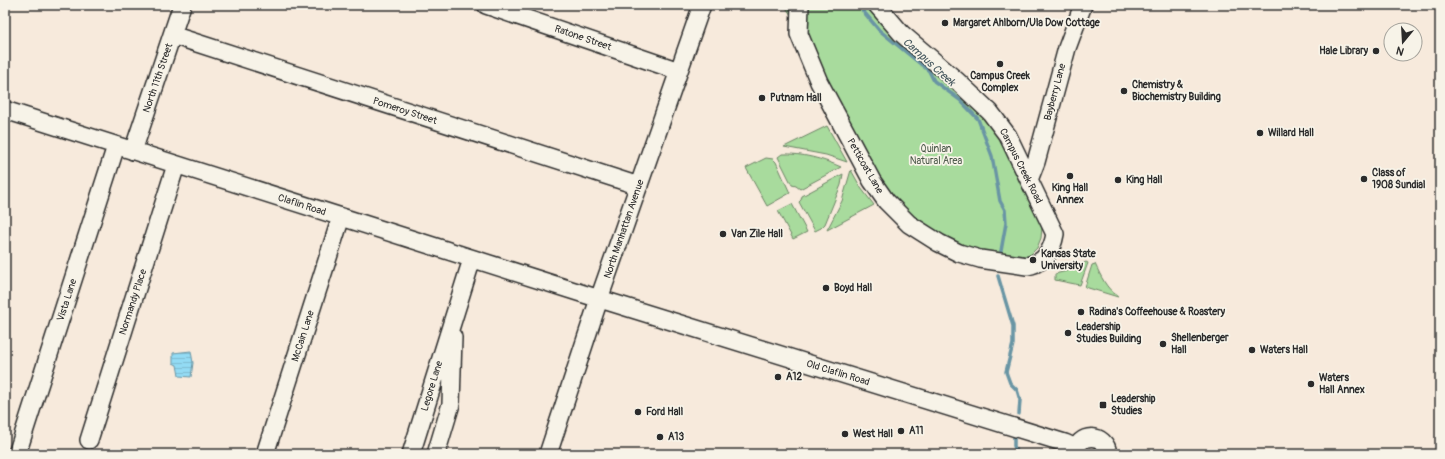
<svg xmlns="http://www.w3.org/2000/svg" width="1445" height="459" font-family="Pangolin,sans-serif">
<style>
.green{fill:#a8db9d;stroke:#6a8364}
.water{fill:url(#water-rules);stroke:#6995a4}
.lines{fill:none;stroke-linecap:round;stroke-linejoin:round}
.stream{stroke:#6995a4;stroke-width:3.5}
.minor-casing{stroke:#2b2b2b;stroke-width:20}
.minor{stroke:#f7f3e8;stroke-width:17}
.poi-dot{fill:#2b2b2b;stroke:#f7f3e8;stroke-width:1.5}
.labels{text-anchor:middle;dominant-baseline:central;stroke-width:3.5;stroke-linejoin:round;paint-order:stroke}
.poi-label{font-size:10px;font-weight:bold;fill:#2b2b2b;stroke:#f7f3e8;text-anchor:start}
.street-label{font-size:10px;fill:#2b2b2b;stroke:#f7f3e8}
.park-label{font-size:10px;fill:#4a5748;stroke:#f7f3e8}
.water-label{font-size:11px;font-style:italic;fill:#45575d;stroke:#f7f3e8}
</style>
<defs>
<pattern id="water-rules" width="6" height="5" patternUnits="userSpaceOnUse"><rect width="6" height="5" fill="#93dbf4"/><path d="M0 2.5h6" fill="none" stroke="#7fbcd1"/></pattern>
</defs>
<rect width="100%" height="100%" fill="#f7eadc"/>
<filter id="ink" filterUnits="userSpaceOnUse"><feTurbulence type="fractalNoise" baseFrequency=".025" numOctaves="2"/><feDisplacementMap in="SourceGraphic" scale="8" xChannelSelector="R" yChannelSelector="G"/><feConvolveMatrix kernelMatrix="1 2 1 2 8 2 1 2 1" color-interpolation-filters="sRGB"/></filter>
<g filter="url(#ink)">
<path class="green" d="M 784,5 L 872,5 L 983,115 L 999,137 L 1022,182 L 1042,228 L 1041,238 L 1037,248 L 1031,254 L 1022,259 L 969,250 L 922,227 L 888,194 L 796,22 Z
M 827,126 L 847,162 L 826,155 L 784,147 Z
M 782,154 C 802,153 823,159 841,167 L 800,189 L 796,186 L 792,185 L 778,157 Z
M 766,158 L 773,159 L 776,162 L 790,193 L 767,206 L 746,168 Z
M 851,170 L 861,188 L 874,205 L 827,230 L 842,201 Z
M 843,174 L 841,185 L 825,224 L 821,228 L 815,231 L 799,202 L 801,200 L 802,196 Z
M 792,204 L 807,232 L 793,239 L 778,211 Z
M 1086,262 L 1088,263 L 1080,285 L 1055,280 L 1055,274 L 1067,271 Z
M 1095,264 C 1101,276 1106,289 1118,296 L 1118,297 L 1085,287 L 1092,265 Z"/>
<path class="water" d="M 191,351 L 193,363 L 191,377 L 179,376 L 177,365 L 173,363 L 173,353 Z"/>
<g class="lines">
<path class="stream" d="M 858,5 L 879,30 L 929,71 L 934,81 L 960,100 L 978,119 L 992,156 L 1000,201 L 1005,210 L 1006,223 L 1001,251
M 998,276 L 1013,326 L 1013,344 L 1006,372 L 1010,383 L 1017,390 L 1020,400 L 1019,414
M 1014,435 L 1014,446 L 1017,454"/>
<defs>
<path id="minor" d="M 486,5 L 679,71
M 800,5 L 799,34 L 819,82 L 872,181 L 886,201 L 909,224 L 939,243 L 959,253 L 980,259 L 1027,266 C 1045,263 1052,251 1055,234 L 1008,136 L 990,112 L 956,80 L 901,33 L 877,5
M 172,35 L 639,186
M 5,110 L 587,295 L 1065,443 L 1076,448
M 133,151 L 182,5
M 1029,180 L 1036,162 L 1067,48 L 1083,5
M 89,440 L 176,165
M 17,454 L 116,146
M 265,454 L 341,217
M 411,454 L 472,259
M 436,454 L 451,404 L 453,337
M 548,454 L 599,299 L 702,5
M 1075,454 C 1077,432 1106,432 1108,454"/>
</defs>
<use href="#minor" class="minor-casing"/>
<use href="#minor" class="minor"/>
</g>
</g>
<g class="poi-dot">
<circle cx="945" cy="23" r="4"/>
<circle cx="1376" cy="51" r="4"/>
<circle cx="1000" cy="64" r="4"/>
<circle cx="1124" cy="91" r="4"/>
<circle cx="762" cy="98" r="4"/>
<circle cx="1260" cy="133" r="4"/>
<circle cx="1070" cy="176" r="4"/>
<circle cx="1364" cy="179" r="4"/>
<circle cx="1118" cy="180" r="4"/>
<circle cx="723" cy="234" r="4"/>
<circle cx="1033" cy="260" r="4"/>
<circle cx="826" cy="288" r="4"/>
<circle cx="1081" cy="312" r="4"/>
<circle cx="1068" cy="333" r="4"/>
<circle cx="1163" cy="344" r="4"/>
<circle cx="1252" cy="350" r="4"/>
<circle cx="778" cy="377" r="4"/>
<circle cx="1311" cy="384" r="4"/>
<rect x="1099" y="401" width="8" height="8" rx="2"/>
<circle cx="638" cy="412" r="4"/>
<circle cx="901" cy="431" r="4"/>
<circle cx="845" cy="434" r="4"/>
<circle cx="660" cy="437" r="4"/>
</g>
<g class="labels">
<g class="poi-label">
<text x="953" y="23">Margaret Ahlborn/Ula Dow Cottage</text>
<text x="1368" y="51" text-anchor="end">Hale Library</text>
<text x="1000" y="76" text-anchor="middle">Campus Creek<tspan x="1000" dy="12">Complex</tspan></text>
<text x="1132" y="85">Chemistry &amp;<tspan x="1132" dy="12">Biochemistry Building</tspan></text>
<text x="770" y="98">Putnam Hall</text>
<text x="1268" y="133">Willard Hall</text>
<text x="1372" y="173">Class of<tspan x="1372" dy="12">1908 Sundial</tspan></text>
<text x="1126" y="180">King Hall</text>
<text x="1070" y="188" text-anchor="middle">King Hall<tspan x="1070" dy="12">Annex</tspan></text>
<text x="731" y="234">Van Zile Hall</text>
<text x="1041" y="254">Kansas State<tspan x="1041" dy="12">University</tspan></text>
<text x="834" y="288">Boyd Hall</text>
<text x="1089" y="312">Radina's Coffeehouse &amp; Roastery</text>
<text x="1076" y="327">Leadership<tspan x="1076" dy="12">Studies Building</tspan></text>
<text x="1171" y="338">Shellenberger<tspan x="1171" dy="12">Hall</tspan></text>
<text x="1260" y="350">Waters Hall</text>
<text x="786" y="377">A12</text>
<text x="1319" y="378">Waters<tspan x="1319" dy="12">Hall Annex</tspan></text>
<text x="1111" y="399">Leadership<tspan x="1111" dy="12">Studies</tspan></text>
<text x="646" y="412">Ford Hall</text>
<text x="909" y="431">A11</text>
<text x="853" y="434">West Hall</text>
<text x="668" y="437">A13</text>
</g>
<g class="street-label">
<text transform="translate(583 38) rotate(19)">Ratone Street</text>
<text transform="translate(158 78) rotate(-71)">North 11th Street</text>
<text transform="translate(1055 92) rotate(-75)">Bayberry Lane</text>
<text transform="translate(405 111) rotate(18)">Pomeroy Street</text>
<text transform="translate(865 166) rotate(60)">Petticoat Lane</text>
<text transform="translate(1021 166) rotate(63)">Campus Creek Road</text>
<text transform="translate(302 205) rotate(18)">Claflin Road</text>
<text transform="translate(624 229) rotate(-71)">North Manhattan Avenue</text>
<text transform="translate(67 300) rotate(-72)">Vista Lane</text>
<text transform="translate(133 302) rotate(-72)">Normandy Place</text>
<text transform="translate(303 336) rotate(-72)">McCain Lane</text>
<text transform="translate(838 373) rotate(17)">Old Claflin Road</text>
<text transform="translate(432 386) rotate(-73)">Legore Lane</text>
</g>
<g class="park-label">
<text x="936" y="149">Quinlan<tspan x="936" dy="12">Natural Area</tspan></text>
</g>
<g class="water-label">
<text transform="translate(929 62) rotate(42)">Campus Creek</text>
</g>
</g>
<rect width="1445" height="459" fill="none" stroke="#f7f3e8" stroke-width="20"/>
<rect x="10" y="10" width="1425" height="439" fill="none" stroke="#2b2b2b" stroke-width="1.5" filter="url(#ink)"/>
<g transform="translate(1403 42) rotate(198)"><circle r="19" fill="#f7f3e8" stroke="#a5a39c"/>
<path d="M0-3L7 15L0 10L-7 15Z" fill="#2b2b2b"/>
<text y="-6" font-size="11" font-weight="bold" text-anchor="middle" fill="#2b2b2b">N</text>
</g>
</svg>
